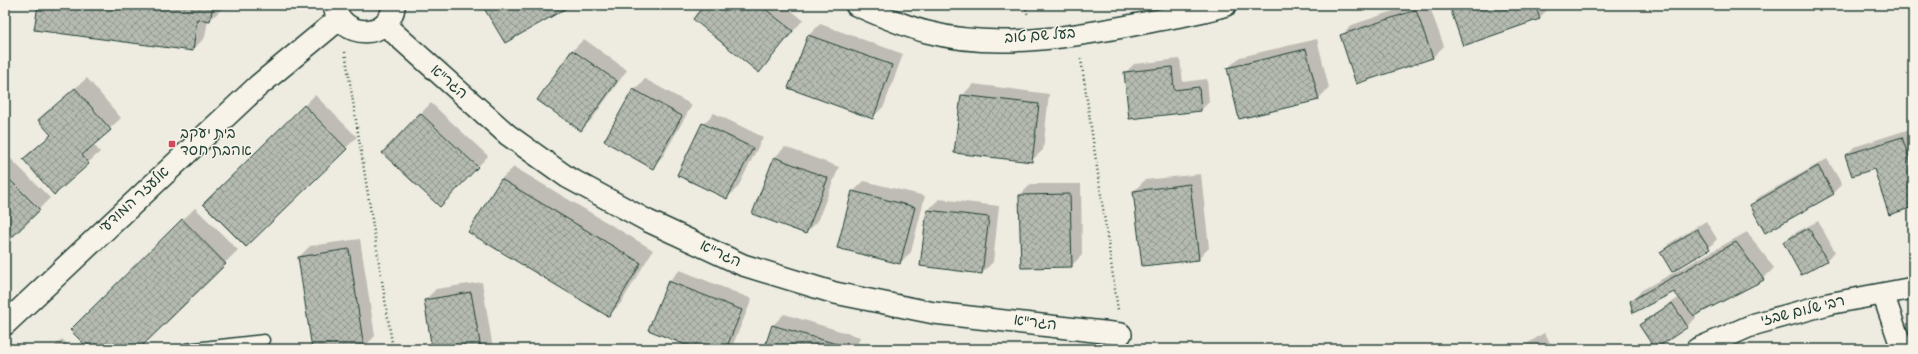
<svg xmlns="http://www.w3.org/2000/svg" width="1918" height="354" font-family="Dekko,'Playpen Sans Hebrew',sans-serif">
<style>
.grass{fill:url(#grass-tufts);stroke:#76867c}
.shadow{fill:#0003}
.building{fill:url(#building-cross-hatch);stroke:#1f3d34}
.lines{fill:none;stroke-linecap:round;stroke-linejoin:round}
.service-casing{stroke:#1f3d34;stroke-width:13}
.minor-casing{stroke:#1f3d34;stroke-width:24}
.tertiary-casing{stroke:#1f3d34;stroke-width:25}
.path{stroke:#1f3d34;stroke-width:2.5;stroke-dasharray:1 3;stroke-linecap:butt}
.service{stroke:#f7f3e8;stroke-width:10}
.minor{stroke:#f7f3e8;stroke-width:21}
.tertiary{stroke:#f7f3e8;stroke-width:22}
.poi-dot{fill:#d1495b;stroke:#f7f3e8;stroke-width:1.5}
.labels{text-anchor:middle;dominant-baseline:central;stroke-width:3;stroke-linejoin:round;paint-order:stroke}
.street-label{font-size:15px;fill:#1f3d34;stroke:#f7f3e8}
.poi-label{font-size:15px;fill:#1f3d34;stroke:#f7f3e8;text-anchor:start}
</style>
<defs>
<pattern id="grass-tufts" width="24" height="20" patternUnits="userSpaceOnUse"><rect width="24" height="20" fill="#cccfc4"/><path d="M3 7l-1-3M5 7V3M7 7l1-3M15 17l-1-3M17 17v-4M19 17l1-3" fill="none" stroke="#afb3a9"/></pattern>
<pattern id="building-cross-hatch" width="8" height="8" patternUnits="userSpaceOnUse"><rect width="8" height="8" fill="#b5bbb0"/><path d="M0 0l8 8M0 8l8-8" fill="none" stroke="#939990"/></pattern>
</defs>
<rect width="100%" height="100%" fill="#eeece1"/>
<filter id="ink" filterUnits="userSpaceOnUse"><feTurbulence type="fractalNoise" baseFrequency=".025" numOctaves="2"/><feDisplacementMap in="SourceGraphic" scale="8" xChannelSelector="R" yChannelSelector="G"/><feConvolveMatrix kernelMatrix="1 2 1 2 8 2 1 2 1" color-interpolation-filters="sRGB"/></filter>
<g filter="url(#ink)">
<path class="grass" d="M 938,5 L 1050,5 C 1015,7 972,14 938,5 Z"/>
<path class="shadow" d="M 39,5 L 223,5 L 223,8 L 210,20 L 208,20 L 205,37 L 193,50 Z
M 706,5 L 785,5 L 803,20 L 759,71 Z
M 1411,5 L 1429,5 L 1444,46 L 1433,57 L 1341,36 L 1352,25 Z
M 1450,5 L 1549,5 L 1550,7 L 1539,18 Z
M 820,24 L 903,54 L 884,106 L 873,117 L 790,87 L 809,35 Z
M 584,39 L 627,70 L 592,119 L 581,130 L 538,100 L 573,50 Z
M 1317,39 L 1329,88 L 1318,99 L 1228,68 L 1240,57 Z
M 1180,59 L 1183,82 L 1207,79 L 1209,102 L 1201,110 L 1126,72 L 1134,64 Z
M 87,78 L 121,118 L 93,144 L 100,152 L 54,193 L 24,159 L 51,134 L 51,109 Z
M 645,79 L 692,105 L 663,156 L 652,167 L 634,90 Z
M 973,84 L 1049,94 L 1043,150 L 1031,161 L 962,96 Z
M 315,95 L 357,137 L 246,246 L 204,204 Z
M 431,103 L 488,156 L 451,195 L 420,114 Z
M 714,113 L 763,137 L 738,187 L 727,198 L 678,174 L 703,124 Z
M 1910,129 L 1913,137 L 1913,206 L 1875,168 L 1846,156 L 1854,147 Z
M 785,147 L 839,167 L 817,222 L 806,233 L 774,158 Z
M 11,159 L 50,198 L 5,243 L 5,165 Z
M 1827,159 L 1842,184 L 1833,193 L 1751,205 L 1759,197 Z
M 514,167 L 653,250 L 621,303 L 609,315 L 501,179 Z
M 1201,174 L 1209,248 L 1198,259 L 1134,191 L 1145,180 Z
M 864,181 L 925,196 L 911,252 L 900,263 L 853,192 Z
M 1031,184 L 1081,184 L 1082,255 L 1071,266 L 1020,195 Z
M 939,199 L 999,206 L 993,262 L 982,273 L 928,210 Z
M 195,208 L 238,250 L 137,349 L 91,349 L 71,330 Z
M 1706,221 L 1717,239 L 1709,248 L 1661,252 L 1670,243 Z
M 1818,221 L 1835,252 L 1826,260 L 1784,243 L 1793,234 Z
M 1747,232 L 1774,268 L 1763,279 L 1694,315 L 1696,318 L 1687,326 L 1640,325 L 1649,317 L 1680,297 L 1675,291 L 1631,302 L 1642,290 Z
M 360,239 L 375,336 L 364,347 L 348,349 L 313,349 L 299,257 L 310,246 Z
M 1913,245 L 1913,253 L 1911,247 Z
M 680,270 L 752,299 L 731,349 L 699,349 L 669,281 Z
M 482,282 L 493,349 L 433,349 L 425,300 L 436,289 Z
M 784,314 L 860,337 L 856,349 L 765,349 L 773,325 Z
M 1544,333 L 1554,349 L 1519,349 Z
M 62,339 L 72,349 L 52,349 Z
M 890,347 L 900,349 L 888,349 Z"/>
<path class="building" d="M 38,5 L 213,5 L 210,21 L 197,19 L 193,51 L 34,30 Z
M 482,5 L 572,5 L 505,43 Z
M 704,5 L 760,5 L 793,31 L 759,73 L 693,19 Z
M 1449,5 L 1535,5 L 1540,19 L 1463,46 Z
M 1416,10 L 1433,58 L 1356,84 L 1340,35 Z
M 808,35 L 892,65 L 873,119 L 788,88 Z
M 1306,49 L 1319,100 L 1239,119 L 1227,68 Z
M 572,50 L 617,81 L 581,131 L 537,100 Z
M 1172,67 L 1174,90 L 1199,87 L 1201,111 L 1129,119 L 1124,72 Z
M 75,88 L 111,130 L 82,155 L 89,164 L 54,195 L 23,159 L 51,135 L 38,120 Z
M 633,89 L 682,116 L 653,169 L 604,141 Z
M 961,95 L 1039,104 L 1032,162 L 954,153 Z
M 304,105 L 347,149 L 246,247 L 203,204 Z
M 420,113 L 478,167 L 440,207 L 382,153 Z
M 702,123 L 753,148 L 727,199 L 677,175 Z
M 1902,137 L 1913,170 L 1913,207 L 1889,215 L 1874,169 L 1852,176 L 1845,155 Z
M 774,157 L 828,178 L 806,234 L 752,214 Z
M 1818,166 L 1834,194 L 1765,233 L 1750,205 Z
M 5,175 L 40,210 L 5,244 Z
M 501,179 L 641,263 L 609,317 L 468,232 Z
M 1190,184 L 1199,260 L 1142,266 L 1133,191 Z
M 852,191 L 915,207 L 900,264 L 837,248 Z
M 1070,194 L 1072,267 L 1021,268 L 1019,195 Z
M 927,210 L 989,217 L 982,274 L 920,266 Z
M 182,219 L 226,264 L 139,349 L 89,349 L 70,330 Z
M 1809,228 L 1827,261 L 1801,275 L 1783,242 Z
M 1697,229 L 1710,249 L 1672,272 L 1660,252 Z
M 1736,242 L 1764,280 L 1694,316 L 1674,292 L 1633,313 L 1630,301 Z
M 349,249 L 364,348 L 312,349 L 298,257 Z
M 668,281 L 742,310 L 726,349 L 696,349 L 648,330 Z
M 471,292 L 481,349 L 432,349 L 424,300 Z
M 1672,303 L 1688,327 L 1655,349 L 1639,325 Z
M 772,325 L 850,348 L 849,349 L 764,349 Z"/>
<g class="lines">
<defs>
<path id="service" d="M 186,349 L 264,340"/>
<path id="minor" d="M 856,5 C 879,15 903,26 927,32 C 998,51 1079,36 1149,22 C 1175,17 1201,13 1226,5
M 384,24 L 508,135 L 567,177 L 648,221 L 743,265 L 835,293 L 934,313 L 1121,334
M 1883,294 L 1900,343 L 1906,349
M 1697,349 L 1755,324 L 1828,304 L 1913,288"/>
<path id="tertiary" d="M 334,5 C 341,40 390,40 394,5
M 5,324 L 258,86 L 339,19"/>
</defs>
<use href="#service" class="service-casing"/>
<use href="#minor" class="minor-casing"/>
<use href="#tertiary" class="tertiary-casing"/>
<path class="path" d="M 1025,5 L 1028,16
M 345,52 L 393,349
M 1081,59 L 1118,310"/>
<use href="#service" class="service"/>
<use href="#minor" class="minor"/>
<use href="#tertiary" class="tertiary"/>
</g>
</g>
<rect class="poi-dot" x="168" y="140" width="8" height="8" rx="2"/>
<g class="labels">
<g class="street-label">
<text transform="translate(1040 37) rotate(-4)">בעל שם טוב</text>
<text transform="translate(448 83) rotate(41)">הגר"א</text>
<text transform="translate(135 201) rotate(-43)">אלעזר המודעי</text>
<text transform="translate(720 255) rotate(25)">הגר"א</text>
<text transform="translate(1803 312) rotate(-14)">רבי שלום שבזי</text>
<text transform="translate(1035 324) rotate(7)">הגר"א</text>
</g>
<g class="poi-label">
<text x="180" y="135">בית יעקב<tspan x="180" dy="17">אהבת חסד</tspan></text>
</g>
</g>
<rect width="1918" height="354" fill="none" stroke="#f7f3e8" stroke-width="20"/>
<rect x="10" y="10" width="1898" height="334" fill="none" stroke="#1f3d34" stroke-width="1.5" filter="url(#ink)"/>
</svg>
